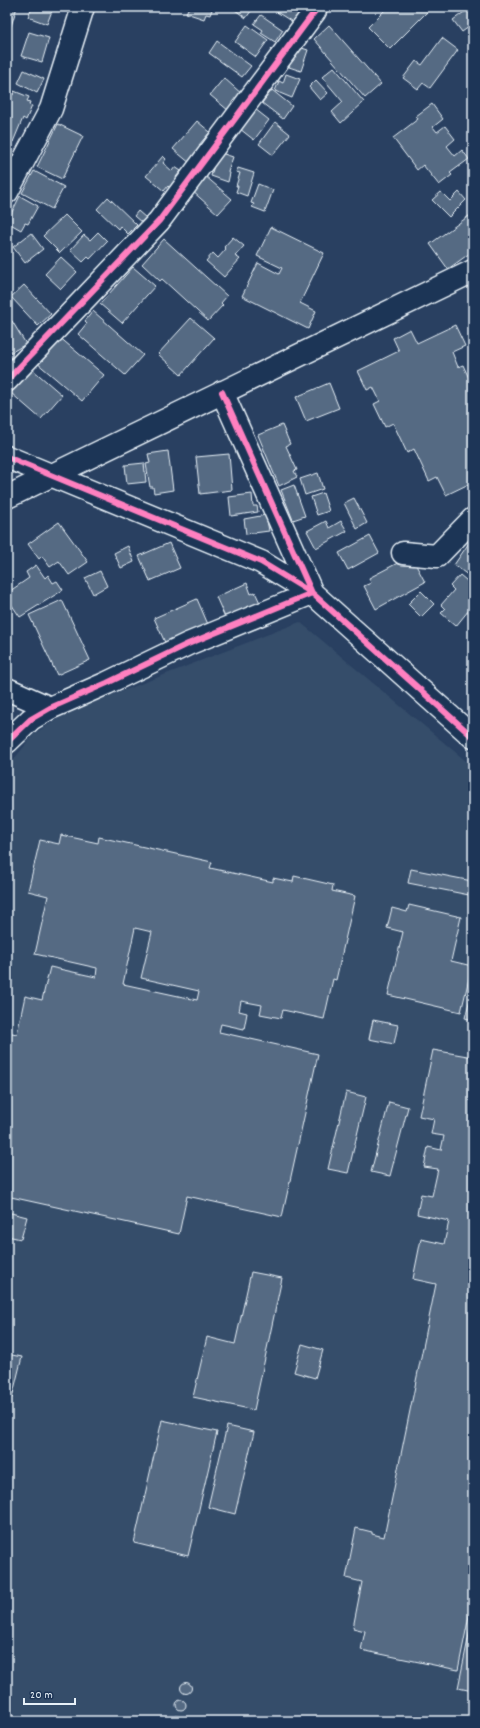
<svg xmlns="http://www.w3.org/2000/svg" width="480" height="1728" font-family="Dekko,sans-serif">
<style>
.built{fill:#364d6b}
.building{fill:#556a83;stroke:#e8f1f8;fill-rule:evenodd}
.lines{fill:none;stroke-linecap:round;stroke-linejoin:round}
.minor-casing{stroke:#e8f1f8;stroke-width:25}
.minor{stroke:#1d3557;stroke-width:22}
.cycleway-casing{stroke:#1d3557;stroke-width:8}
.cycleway{stroke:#ff80c0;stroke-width:6}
</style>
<rect width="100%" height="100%" fill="#294061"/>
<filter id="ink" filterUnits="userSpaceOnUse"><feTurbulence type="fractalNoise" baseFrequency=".025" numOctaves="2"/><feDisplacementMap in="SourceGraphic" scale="8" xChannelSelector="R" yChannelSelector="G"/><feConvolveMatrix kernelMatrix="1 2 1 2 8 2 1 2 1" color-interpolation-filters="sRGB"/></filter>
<g filter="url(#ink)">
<path class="built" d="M 300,622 L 473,767 L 473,1721 L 7,1721 L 7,768 L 35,733 L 71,711 Z"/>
<path class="building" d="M 7,7 L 17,7 L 11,26 L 9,25 L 7,30 Z
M 32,7 L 53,8 L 47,24 L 28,17 Z
M 189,7 L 213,7 L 210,15 L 206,14 L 204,19 L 186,13 Z
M 231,7 L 254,7 L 246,18 Z
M 269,7 L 301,7 L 303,8 L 294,23 Z
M 388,7 L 426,7 L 429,10 L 390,49 L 368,27 Z
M 471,7 L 473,7 L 473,24 L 462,32 L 453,20 Z
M 261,15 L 283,30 L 275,42 L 261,33 L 263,30 L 254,24 Z
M 247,25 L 268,40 L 256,57 L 235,42 Z
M 329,25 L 381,84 L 365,98 L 314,39 Z
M 29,32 L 49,38 L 42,62 L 21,56 Z
M 442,38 L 458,50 L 430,88 L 423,83 L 418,89 L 403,78 L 416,61 L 422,65 Z
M 217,41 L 251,66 L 242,77 L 209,53 Z
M 299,47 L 308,50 L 301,71 L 289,67 L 292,56 L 296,57 Z
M 334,67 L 364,102 L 341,123 L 332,112 L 343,102 L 322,77 Z
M 24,70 L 44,79 L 37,93 L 18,83 Z
M 286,74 L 300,79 L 292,98 L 275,91 L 279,81 L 283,83 Z
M 224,78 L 243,95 L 229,111 L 210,95 Z
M 316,80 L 328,93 L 320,100 L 309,87 Z
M 272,90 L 292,106 L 283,119 L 262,103 Z
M 14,91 L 29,97 L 27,101 L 30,102 L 29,105 L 32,106 L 26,120 L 23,118 L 13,142 L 7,139 L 7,102 L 11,94 L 13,95 Z
M 432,104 L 443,119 L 433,127 L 437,132 L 445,126 L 455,139 L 447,146 L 455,156 L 462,150 L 469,159 L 450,173 L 452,175 L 439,185 L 423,165 L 417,170 L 393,138 L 418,119 L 416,116 Z
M 255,109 L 269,120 L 254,140 L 240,129 Z
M 197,121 L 210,132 L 199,145 L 203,148 L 191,164 L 173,149 Z
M 275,122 L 290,134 L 273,155 L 259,144 Z
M 58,124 L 83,136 L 62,179 L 37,167 Z
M 218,152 L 233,157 L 228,172 L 230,173 L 228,182 L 211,176 Z
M 163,156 L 166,159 L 163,163 L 172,171 L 175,167 L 181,171 L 176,177 L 180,181 L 172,190 L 168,186 L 164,191 L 146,176 Z
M 238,168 L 254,173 L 247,196 L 236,192 L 238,186 L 236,186 L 240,173 L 236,172 Z
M 34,171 L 64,187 L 52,209 L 22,193 Z
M 204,175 L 232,199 L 218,214 L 191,190 Z
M 258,184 L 273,190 L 265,212 L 252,207 L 254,204 L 251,203 Z
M 441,192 L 450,201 L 459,192 L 466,200 L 449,217 L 432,200 Z
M 20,196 L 38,206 L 28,224 L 25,223 L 21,230 L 7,222 Z
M 108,197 L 137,225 L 128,234 L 120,226 L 118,229 L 97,209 Z
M 138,211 L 146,218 L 142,223 L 134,216 Z
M 473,213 L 473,251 L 448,269 L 430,244 Z
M 65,215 L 82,232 L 60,253 L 43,236 Z
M 271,227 L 324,253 L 300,303 L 316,311 L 308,329 L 242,296 L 258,263 L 279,274 L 282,268 L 257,256 Z
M 98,232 L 107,241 L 90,259 L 88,257 L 83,262 L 70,250 L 84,235 L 90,240 Z
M 31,233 L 43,249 L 25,263 L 13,247 Z
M 233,237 L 244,246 L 235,256 L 240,259 L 224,277 L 206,261 L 213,253 L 218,258 L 226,249 L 224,247 Z
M 164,239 L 227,296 L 221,303 L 223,305 L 208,321 L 162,279 L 160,281 L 142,264 Z
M 61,257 L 77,272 L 61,289 L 45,274 Z
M 133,267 L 155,286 L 122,323 L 100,304 Z
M 24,285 L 51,314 L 38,326 L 11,297 Z
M 93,311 L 143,355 L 125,375 L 78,334 L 87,323 L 85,321 Z
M 191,318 L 214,338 L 181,375 L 158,354 Z
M 12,321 L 26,344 L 10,353 L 7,347 L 7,324 Z
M 455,325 L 465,346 L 452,352 L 458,367 L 463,365 L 473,387 L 473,482 L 446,495 L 437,477 L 429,481 L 414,449 L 407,453 L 393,423 L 385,427 L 374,404 L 380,401 L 373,387 L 367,390 L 358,371 L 399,351 L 393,338 L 410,329 L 417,343 Z
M 58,336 L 104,375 L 82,401 L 36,362 Z
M 32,369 L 62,395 L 41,419 L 11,393 Z
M 329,383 L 339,408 L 306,421 L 296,397 Z
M 282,425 L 290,444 L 286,446 L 297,470 L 294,471 L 297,477 L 279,486 L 258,435 Z
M 168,451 L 173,490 L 154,493 L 153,487 L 150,487 L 146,464 L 150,463 L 148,454 Z
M 229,454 L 232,490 L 200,494 L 196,457 Z
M 144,463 L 146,482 L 127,484 L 125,465 Z
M 318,473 L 323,489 L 305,495 L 300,479 Z
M 294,485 L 305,516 L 293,520 L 281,490 Z
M 323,493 L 329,511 L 317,515 L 311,497 Z
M 252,494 L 253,506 L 257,506 L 258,512 L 231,516 L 229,497 Z
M 354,498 L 367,523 L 357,529 L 344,503 Z
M 266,515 L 269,531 L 246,534 L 244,519 Z
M 326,521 L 329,528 L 341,521 L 347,531 L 316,548 L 307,531 Z
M 59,522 L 88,562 L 69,575 L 59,561 L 50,567 L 42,556 L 39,559 L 28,544 Z
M 370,536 L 379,553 L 348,570 L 339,553 Z
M 473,537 L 473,576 L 472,578 L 454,565 Z
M 169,543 L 180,568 L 150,581 L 139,556 Z
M 128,546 L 134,562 L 121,568 L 114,553 Z
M 411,556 L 425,582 L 376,609 L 364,586 L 371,583 L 369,578 Z
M 36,565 L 45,578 L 48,575 L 53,583 L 57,581 L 63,590 L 20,617 L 7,598 L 7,593 L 29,578 L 26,572 Z
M 100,571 L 107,586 L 93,594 L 85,578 Z
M 460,575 L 473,586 L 473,605 L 456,626 L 441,613 L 445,609 L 441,605 L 454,590 L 450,586 Z
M 247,583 L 251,594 L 255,592 L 261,605 L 228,624 L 216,597 Z
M 421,591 L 434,604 L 421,617 L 408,604 Z
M 197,599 L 210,629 L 167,647 L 154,618 Z
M 62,600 L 90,660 L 57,675 L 29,615 Z
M 61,835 L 98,843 L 99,837 L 212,862 L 210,868 L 273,882 L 273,878 L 293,882 L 294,876 L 333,885 L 332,891 L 355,896 L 336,980 L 333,979 L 324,1019 L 283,1010 L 281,1018 L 260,1014 L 262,1005 L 241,1001 L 239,1011 L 247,1013 L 244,1029 L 221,1024 L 219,1032 L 318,1054 L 282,1217 L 187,1196 L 179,1234 L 11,1197 L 9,1205 L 7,1205 L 7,1032 L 17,1034 L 25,996 L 42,1000 L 50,967 L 96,977 L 97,968 L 35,954 L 48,896 L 28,891 L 40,840 L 59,844 ZM 135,928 L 152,932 L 141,978 L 199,991 L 197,1000 L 123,984 Z
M 411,869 L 472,881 L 469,895 L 408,883 Z
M 409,905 L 461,917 L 451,961 L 472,966 L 461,1012 L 388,995 L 403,932 L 387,928 L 392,908 L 407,912 Z
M 473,987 L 473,1020 L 465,1018 Z
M 373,1020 L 398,1025 L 394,1044 L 369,1039 Z
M 433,1050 L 473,1057 L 473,1596 L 458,1670 L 361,1650 L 365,1631 L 353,1628 L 362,1582 L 346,1578 L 356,1528 L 372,1532 L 372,1534 L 384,1537 L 436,1284 L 413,1279 L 421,1239 L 444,1244 L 449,1221 L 417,1214 L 421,1194 L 432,1196 L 438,1169 L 424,1167 L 428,1147 L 441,1150 L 444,1136 L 431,1134 L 434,1119 L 419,1116 Z
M 346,1092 L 366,1097 L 348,1173 L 328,1169 Z
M 389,1102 L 408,1107 L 390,1176 L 371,1172 Z
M 7,1212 L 27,1217 L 21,1239 L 7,1236 Z
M 251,1272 L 282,1278 L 254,1410 L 193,1397 L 207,1337 L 235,1344 Z
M 302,1344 L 323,1350 L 315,1378 L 294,1372 Z
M 7,1354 L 22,1357 L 12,1398 L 7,1396 Z
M 162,1420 L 217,1432 L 188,1556 L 134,1543 Z
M 227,1426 L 254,1432 L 235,1514 L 208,1507 Z
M 473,1615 L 473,1691 L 458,1688 Z
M180.5 1688a5.5 5.5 0 1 1 11 0a5.5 5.5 0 1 1-11 0Z
M176 1705a5 5 0 1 1 10 0a5 5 0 1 1-10 0Z
M 176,1716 L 182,1717 L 183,1721 L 173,1721 Z"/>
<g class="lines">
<defs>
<path id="minor" d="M 7,192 L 51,109 L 83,7
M 7,380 L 159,221 L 315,11 L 315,7
M 7,457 L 261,562 L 312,593 L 473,737
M 7,497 L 473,271
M 403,553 L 437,556 L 473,519
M 7,689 L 50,708
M 7,742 L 31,719 L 50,708 L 107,683 L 188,644 L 312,593 L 222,392"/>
</defs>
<use href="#minor" class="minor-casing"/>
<use href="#minor" class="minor"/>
<defs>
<path id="cycleway" d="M 7,380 L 159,221 L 315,11 L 315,7
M 7,457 L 261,562 L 312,593 L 473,737
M 7,742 L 31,719 L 50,708 L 107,683 L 188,644 L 312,593 L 222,392"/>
</defs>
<use href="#cycleway" class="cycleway-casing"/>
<use href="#cycleway" class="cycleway"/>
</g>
</g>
<rect width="480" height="1728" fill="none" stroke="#1d3557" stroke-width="24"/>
<rect x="12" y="12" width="456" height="1704" fill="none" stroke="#e8f1f8" stroke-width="1.5" filter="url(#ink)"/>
<path d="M24 1698v6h51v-6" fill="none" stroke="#e8f1f8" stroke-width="2"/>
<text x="30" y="1698" font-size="12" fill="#e8f1f8" stroke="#1d3557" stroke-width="3" paint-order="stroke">20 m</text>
</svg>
